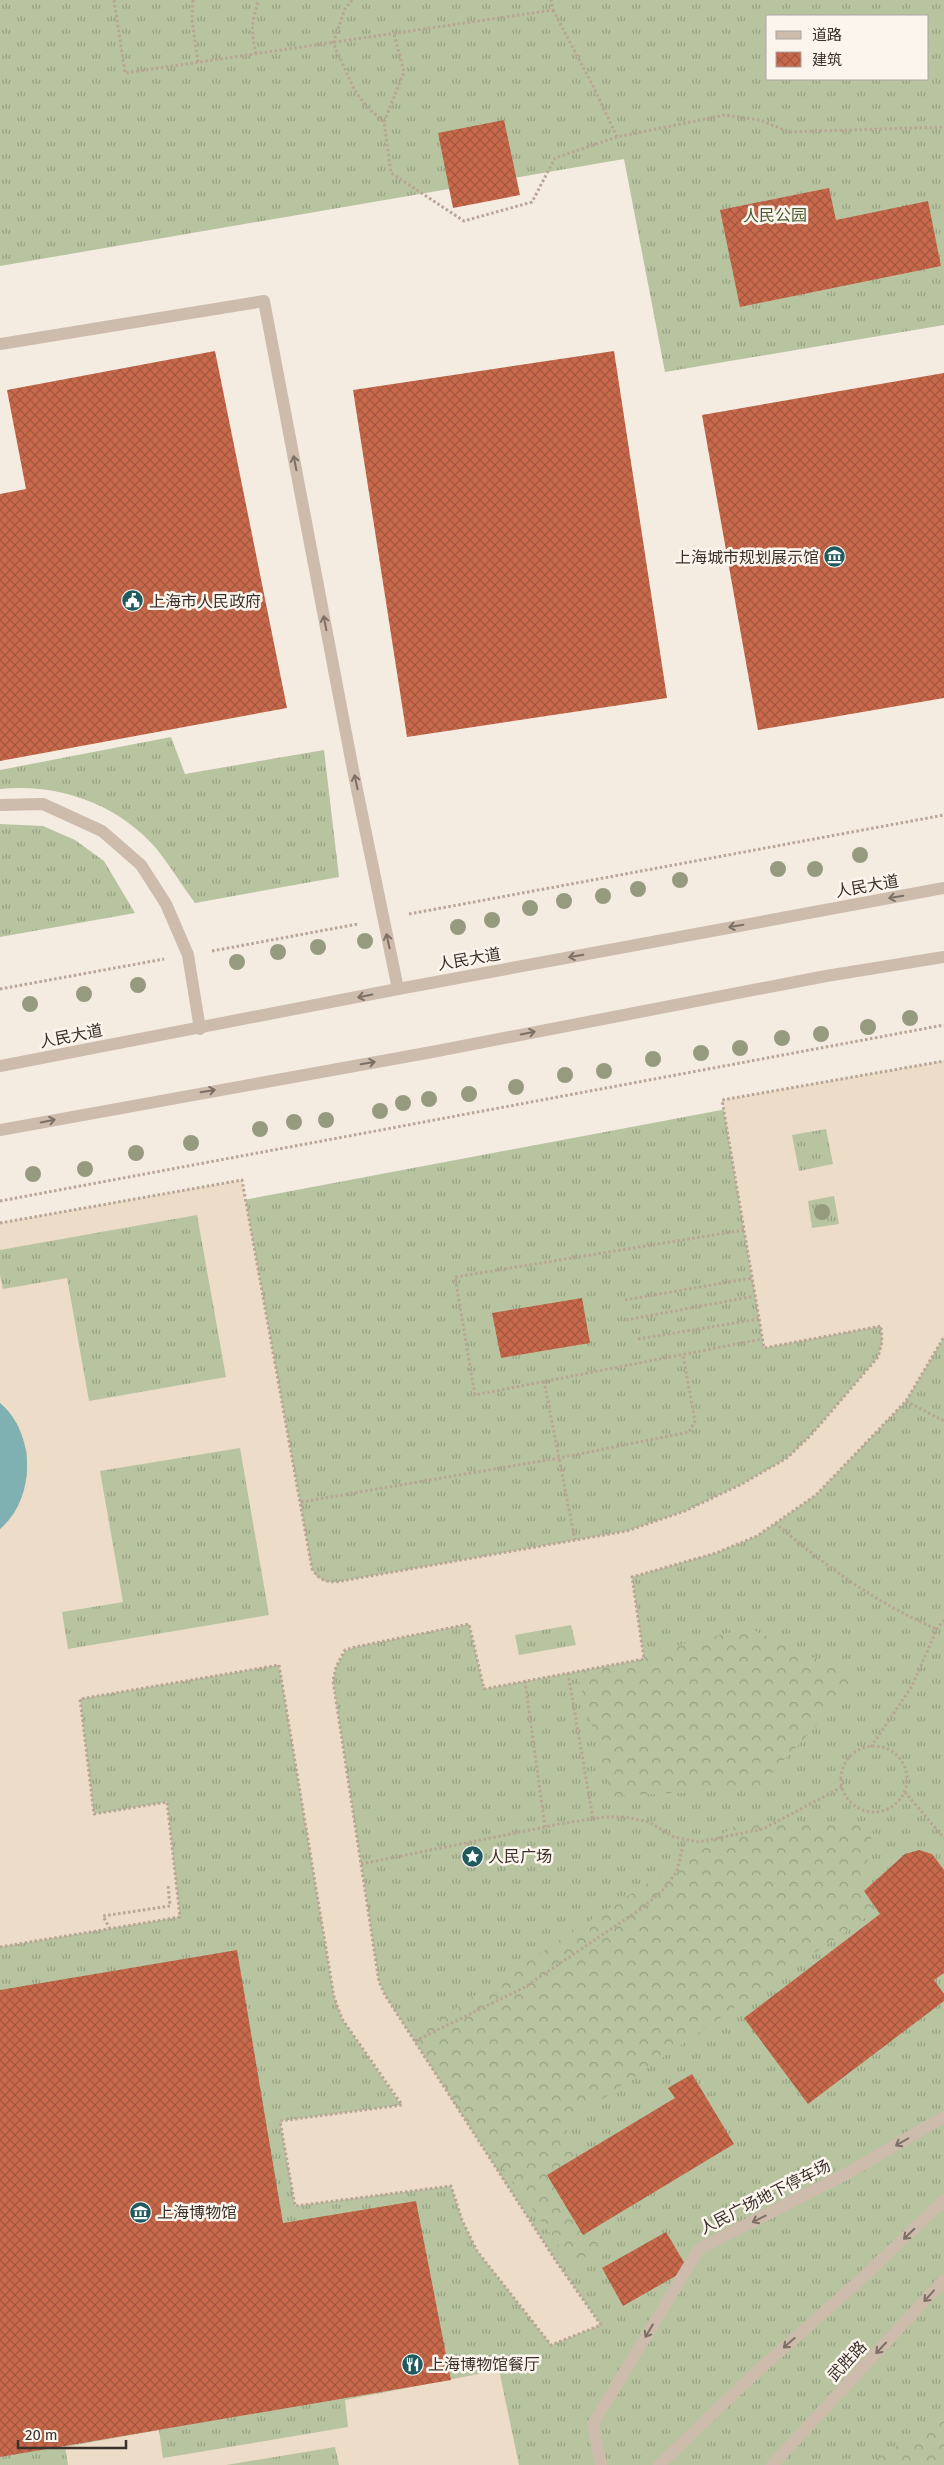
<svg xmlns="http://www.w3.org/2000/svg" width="944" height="2465" font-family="'Fira Sans','Noto Sans SC',sans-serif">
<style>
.grass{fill:url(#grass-tufts);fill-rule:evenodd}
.forest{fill:url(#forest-crowns)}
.plaza{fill:#ecdcc8;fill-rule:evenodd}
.water{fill:#7fb0b2}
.building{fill:url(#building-cross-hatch)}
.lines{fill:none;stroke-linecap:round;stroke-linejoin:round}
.path{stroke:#b9a596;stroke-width:3;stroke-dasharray:2.5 2.5;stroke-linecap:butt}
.service{stroke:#cdbbac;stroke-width:12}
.tertiary{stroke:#cdbbac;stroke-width:12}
.tree{fill:#969b7f}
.oneway{stroke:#7d6f65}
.labels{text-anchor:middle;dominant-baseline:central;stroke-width:5;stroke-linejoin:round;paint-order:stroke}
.park-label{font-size:16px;fill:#4a5a2e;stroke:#fbf5ee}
.poi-label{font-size:16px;fill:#3b302b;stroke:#fbf5ee;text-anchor:start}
.street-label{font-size:16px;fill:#3b302b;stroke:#fbf5ee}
</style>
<defs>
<pattern id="grass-tufts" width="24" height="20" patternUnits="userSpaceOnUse" patternTransform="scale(1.25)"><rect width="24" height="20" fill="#b8c4a0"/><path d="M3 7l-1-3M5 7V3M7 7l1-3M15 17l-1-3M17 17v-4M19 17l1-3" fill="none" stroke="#97a083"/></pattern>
<pattern id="forest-crowns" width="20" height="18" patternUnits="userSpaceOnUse" patternTransform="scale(1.25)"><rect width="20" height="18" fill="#b8c4a0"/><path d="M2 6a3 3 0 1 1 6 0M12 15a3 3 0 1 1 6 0" fill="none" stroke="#97a083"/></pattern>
<pattern id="building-cross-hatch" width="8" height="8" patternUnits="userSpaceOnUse" patternTransform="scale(1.25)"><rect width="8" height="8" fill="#c8694b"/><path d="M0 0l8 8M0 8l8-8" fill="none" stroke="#a4573f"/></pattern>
</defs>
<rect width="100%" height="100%" fill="#f4ebe1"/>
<path class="grass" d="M 0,0 L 944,0 L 944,325 L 665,372 L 624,159 L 0,266 ZM 768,16 L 928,16 L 928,79 L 768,79 Z
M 171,737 L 185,774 L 324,750 L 339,877 L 195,903 C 181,884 169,864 155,847 C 116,803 57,783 0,789 L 0,770 Z
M 0,824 L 43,826 L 75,840 L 104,861 L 135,913 L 0,937 Z
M 944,1068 L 944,2465 L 0,2465 L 0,1246 Z"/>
<path class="forest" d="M 749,1628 L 860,1679 L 757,1789 L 612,1796 L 576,1670 Z
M 874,1821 L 864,1887 L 874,1912 L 565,2125 L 608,2246 L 571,2263 L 410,2038 L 736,1825 Z
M 944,2416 L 944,2465 L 867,2465 Z"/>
<path class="plaza" d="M 944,1061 L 944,1337 L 906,1401 L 816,1495 L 757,1536 L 716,1553 L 632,1577 L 644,1659 L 484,1689 L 469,1624 L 355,1647 L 345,1651 L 336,1667 L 333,1681 L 379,1981 L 385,1995 L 556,2261 L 601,2325 L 551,2345 L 477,2251 L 462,2220 L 451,2186 L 295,2206 L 280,2121 L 401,2105 L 342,2019 L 334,1997 L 279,1665 L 80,1699 L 94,1814 L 167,1802 L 180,1917 L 0,1947 L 0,1529 L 18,1505 L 27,1476 L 27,1453 L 17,1424 L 0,1403 L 0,1275 L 3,1289 L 67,1278 L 89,1401 L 226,1377 L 197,1215 L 0,1250 L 0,1223 L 242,1180 L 312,1569 L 317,1577 L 326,1582 L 336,1582 L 627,1531 L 685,1511 L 742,1484 L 787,1458 L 811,1435 L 878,1357 L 882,1342 L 881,1326 L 764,1348 L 722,1100 ZM 826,1129 L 833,1164 L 799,1171 L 792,1135 ZM 834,1196 L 839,1224 L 812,1228 L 808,1201 ZM 240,1448 L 269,1615 L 68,1649 L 62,1612 L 123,1602 L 100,1471 ZM 571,1625 L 576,1645 L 519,1655 L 515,1635 Z
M 499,2370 L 519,2465 L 339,2465 L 335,2447 L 226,2465 L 68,2465 L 65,2447 L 159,2430 L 163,2458 L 348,2427 L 345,2400 Z"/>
<path class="water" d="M 0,1403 C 36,1433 36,1499 0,1529 Z"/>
<path class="building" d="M 504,120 L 520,195 L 453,208 L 438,133 Z
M 829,188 L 836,220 L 928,201 L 941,266 L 740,307 L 720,210 Z
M 215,351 L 287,708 L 0,761 L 0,494 L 26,489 L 7,390 Z
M 614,351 L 667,698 L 407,737 L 353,390 Z
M 944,373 L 944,698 L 758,730 L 702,415 Z
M 582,1298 L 590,1343 L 501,1358 L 492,1313 Z
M 919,1850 L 932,1854 L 944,1870 L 944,1973 L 934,1980 L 944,1994 L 944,2001 L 808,2104 L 744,2018 L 880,1914 L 864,1891 L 905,1854 Z
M 237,1950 L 283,2223 L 416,2201 L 451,2380 L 0,2457 L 0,1990 Z
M 692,2074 L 734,2144 L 583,2235 L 547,2175 L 675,2098 L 668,2088 Z
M 666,2232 L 688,2269 L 623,2306 L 602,2268 Z"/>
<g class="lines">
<path class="path" d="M 114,0 L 125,73 L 553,10 L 551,0
M 193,0 L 192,20 L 198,63
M 352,0 L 345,9 L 333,43 L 354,89 L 366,106 L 384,122 L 391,173 L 464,221 L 532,202 L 555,158 L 617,137 L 725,115 L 760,120 L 789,132 L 944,127
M 553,10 L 592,84 L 617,137
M 256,54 C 251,31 251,22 259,0
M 384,122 L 404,72 L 394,34
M 409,914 L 944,815
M 212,951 L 358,924
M 0,989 L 164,959
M 0,1201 L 944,1025
M 0,1223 L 242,1180 L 312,1569 C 319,1579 325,1582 336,1582 L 627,1531 L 685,1511 L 742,1484 L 787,1458 L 811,1435 L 878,1357 L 882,1342 L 881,1326 L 764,1348 L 722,1100 L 944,1061
M 744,1230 L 455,1277 L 475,1395 L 762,1339
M 625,1300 L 752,1278
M 626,1320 L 755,1296
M 638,1339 L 759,1319
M 544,1381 L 575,1540
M 906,1401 L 944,1421
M 301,1502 L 559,1458 L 689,1432 L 695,1421 L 683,1355
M 775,1523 C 824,1565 877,1604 937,1629
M 568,1673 L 593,1819
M 525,1681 L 545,1827
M841 1779a33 33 0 1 1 66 0a33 33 0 1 1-66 0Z
M 871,1747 L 912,1686 L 937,1629 L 944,1620
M 905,1792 L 944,1838
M 361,1864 L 565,1823 L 605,1817 L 626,1817 L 649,1822 L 674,1837 L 699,1842 L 763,1829 L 842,1787
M 110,1929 L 103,1916 L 170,1906 L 168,1885
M 0,1947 L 180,1917 L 167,1802 L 94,1814 L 80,1699 L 279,1665 L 334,1997 L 342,2019 L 402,2105 L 280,2121 L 295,2206 L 451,2186 L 462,2220 L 477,2251 L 551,2345 L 601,2325 L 556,2261 L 385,1995 L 379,1982 L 333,1681 L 336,1667 L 345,1650 L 355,1647 L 469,1624 L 484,1689 L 644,1659 L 632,1577 L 716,1553 L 757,1536 L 816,1495 L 906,1401 L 944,1337
M 415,2041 L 525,1987 L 645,1906 L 665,1888 L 677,1871 L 684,1841"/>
<path class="service" d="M 0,344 L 264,301 L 353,770 L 398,989
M 0,805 L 43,804 L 102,831 L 141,865 L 166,904 L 188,955 L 200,1029
M 601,2465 L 593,2424 L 699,2249 L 844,2175 L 944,2117
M 659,2465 L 752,2376 L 857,2283 L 944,2200"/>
<path class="tertiary" d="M 0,1066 L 398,989 L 944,888
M 0,1130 L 432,1052 L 826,976 L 944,957
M 772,2465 L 944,2280"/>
</g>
<g class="tree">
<circle cx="860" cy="855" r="8"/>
<circle cx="778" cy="869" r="8"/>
<circle cx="815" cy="869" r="8"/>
<circle cx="680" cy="880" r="8"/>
<circle cx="638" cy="889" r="8"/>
<circle cx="603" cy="896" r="8"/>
<circle cx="564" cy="901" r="8"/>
<circle cx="530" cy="908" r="8"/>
<circle cx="492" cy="920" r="8"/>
<circle cx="458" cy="927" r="8"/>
<circle cx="365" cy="941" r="8"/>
<circle cx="318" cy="947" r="8"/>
<circle cx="278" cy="952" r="8"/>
<circle cx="237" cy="962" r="8"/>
<circle cx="138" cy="985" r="8"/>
<circle cx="84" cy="994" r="8"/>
<circle cx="30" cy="1004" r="8"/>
<circle cx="910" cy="1018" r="8"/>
<circle cx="868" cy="1027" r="8"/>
<circle cx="821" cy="1034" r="8"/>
<circle cx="782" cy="1038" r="8"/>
<circle cx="740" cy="1048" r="8"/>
<circle cx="701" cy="1053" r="8"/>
<circle cx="653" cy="1059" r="8"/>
<circle cx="604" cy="1071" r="8"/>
<circle cx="565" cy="1075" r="8"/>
<circle cx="516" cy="1087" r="8"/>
<circle cx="469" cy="1094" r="8"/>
<circle cx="429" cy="1099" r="8"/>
<circle cx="403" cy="1103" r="8"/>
<circle cx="380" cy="1111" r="8"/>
<circle cx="326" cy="1120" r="8"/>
<circle cx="294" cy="1122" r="8"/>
<circle cx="260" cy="1129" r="8"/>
<circle cx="191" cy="1143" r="8"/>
<circle cx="136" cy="1153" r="8"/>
<circle cx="85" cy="1169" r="8"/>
<circle cx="33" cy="1174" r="8"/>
<circle cx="822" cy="1212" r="8"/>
</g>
<defs><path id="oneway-shaft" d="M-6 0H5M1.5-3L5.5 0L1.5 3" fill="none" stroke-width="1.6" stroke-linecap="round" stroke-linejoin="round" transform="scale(1.25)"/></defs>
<g class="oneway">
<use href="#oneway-shaft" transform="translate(295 463) rotate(-101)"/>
<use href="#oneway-shaft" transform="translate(325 623) rotate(-101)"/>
<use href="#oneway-shaft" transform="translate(356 782) rotate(-102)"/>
<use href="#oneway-shaft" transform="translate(896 897) rotate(170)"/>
<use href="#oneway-shaft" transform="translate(736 926) rotate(170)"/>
<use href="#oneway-shaft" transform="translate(388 941) rotate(-102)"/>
<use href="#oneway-shaft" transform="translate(576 956) rotate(170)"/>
<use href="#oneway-shaft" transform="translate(365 996) rotate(169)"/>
<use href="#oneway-shaft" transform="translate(528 1033) rotate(-11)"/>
<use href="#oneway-shaft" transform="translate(368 1063) rotate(-10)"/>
<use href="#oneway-shaft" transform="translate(208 1091) rotate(-10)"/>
<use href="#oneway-shaft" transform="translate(48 1121) rotate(-11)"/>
<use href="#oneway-shaft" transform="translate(902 2142) rotate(150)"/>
<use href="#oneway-shaft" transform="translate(759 2219) rotate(153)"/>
<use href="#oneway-shaft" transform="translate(909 2234) rotate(136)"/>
<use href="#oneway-shaft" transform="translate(929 2296) rotate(132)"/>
<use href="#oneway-shaft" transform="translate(649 2331) rotate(121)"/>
<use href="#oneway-shaft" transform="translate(789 2343) rotate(139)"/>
<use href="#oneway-shaft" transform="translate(881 2348) rotate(133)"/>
</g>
<defs>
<symbol id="museum-disc" viewBox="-11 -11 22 22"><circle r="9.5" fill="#1f5a5e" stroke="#fbf5ee"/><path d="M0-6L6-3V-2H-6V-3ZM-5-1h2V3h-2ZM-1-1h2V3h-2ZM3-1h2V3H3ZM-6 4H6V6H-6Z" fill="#fff"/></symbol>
<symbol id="civic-disc" viewBox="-11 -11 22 22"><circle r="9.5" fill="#1f5a5e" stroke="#fbf5ee"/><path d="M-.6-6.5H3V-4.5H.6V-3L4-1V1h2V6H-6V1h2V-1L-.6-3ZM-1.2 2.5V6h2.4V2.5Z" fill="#fff"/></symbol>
<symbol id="sight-disc" viewBox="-11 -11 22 22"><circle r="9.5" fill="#1f5a5e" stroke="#fbf5ee"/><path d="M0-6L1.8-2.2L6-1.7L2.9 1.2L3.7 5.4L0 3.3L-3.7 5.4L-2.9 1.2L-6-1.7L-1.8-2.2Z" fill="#fff"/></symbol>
<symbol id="restaurant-disc" viewBox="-11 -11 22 22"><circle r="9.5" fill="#1f5a5e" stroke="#fbf5ee"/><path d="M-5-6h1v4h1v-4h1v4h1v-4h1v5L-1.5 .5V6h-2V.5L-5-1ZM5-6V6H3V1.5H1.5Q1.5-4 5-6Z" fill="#fff"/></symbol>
</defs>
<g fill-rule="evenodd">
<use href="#museum-disc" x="822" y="544" width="25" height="25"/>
<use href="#civic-disc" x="120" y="588" width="25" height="25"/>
<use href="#sight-disc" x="460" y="1844" width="25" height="25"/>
<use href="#museum-disc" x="128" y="2200" width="25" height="25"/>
<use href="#restaurant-disc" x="400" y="2352" width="25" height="25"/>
</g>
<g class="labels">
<g class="park-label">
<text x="775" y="215">人民公园</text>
</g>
<g class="poi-label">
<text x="819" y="557" text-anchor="end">上海城市规划展示馆</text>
<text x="149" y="601">上海市人民政府</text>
<text x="488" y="1856">人民广场</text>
<text x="157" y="2212">上海博物馆</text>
<text x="428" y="2364">上海博物馆餐厅</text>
</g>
<g class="street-label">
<text transform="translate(867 886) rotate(-10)">人民大道</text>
<text transform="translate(469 959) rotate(-10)">人民大道</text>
<text transform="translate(71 1036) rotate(-11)">人民大道</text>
<text transform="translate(765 2197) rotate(-27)">人民广场地下停车场</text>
<text transform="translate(847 2361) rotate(-47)">武胜路</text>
</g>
</g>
<rect x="766" y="15" width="162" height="65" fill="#fbf5ee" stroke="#aea6a0"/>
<rect x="776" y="31" width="25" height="8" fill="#cdbbac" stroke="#aea6a0"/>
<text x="812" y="40" font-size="15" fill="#3b302b">道路</text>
<rect x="776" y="52" width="25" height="15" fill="url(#building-cross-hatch)" stroke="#aea6a0"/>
<text x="812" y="65" font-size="15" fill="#3b302b">建筑</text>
<path d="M18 2440v8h108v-8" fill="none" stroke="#3b302b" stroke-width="2.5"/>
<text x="25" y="2440" font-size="15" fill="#3b302b" stroke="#fbf5ee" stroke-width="4" paint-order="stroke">20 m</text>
</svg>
